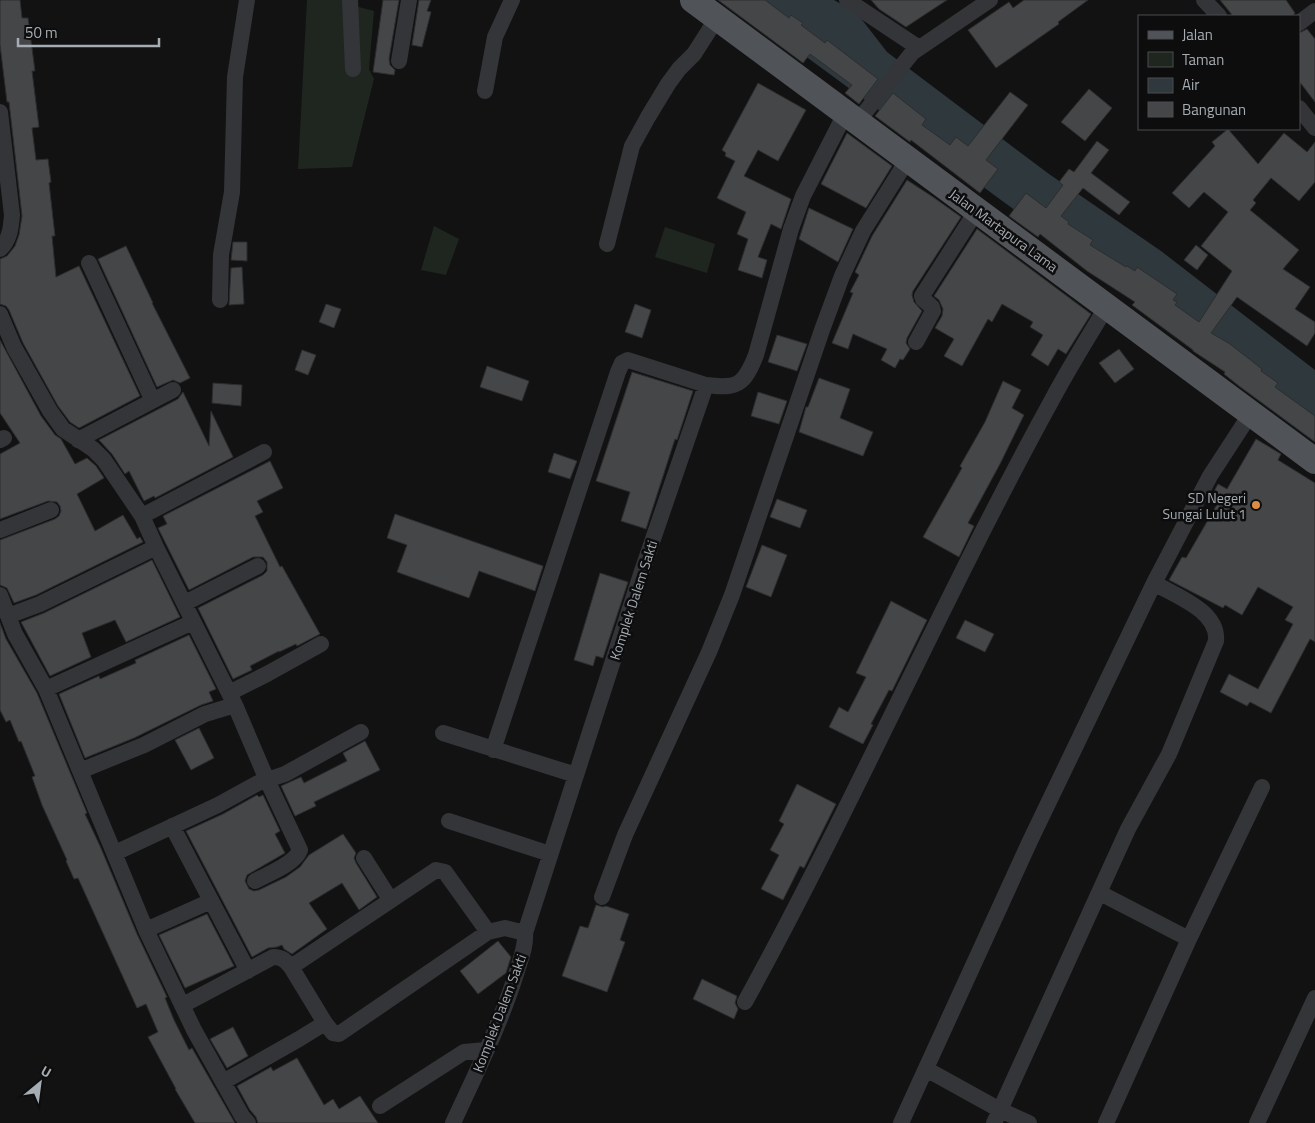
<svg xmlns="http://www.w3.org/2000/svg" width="1315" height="1123" font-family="'Titillium Web',sans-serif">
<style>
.green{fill:#1f261f}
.water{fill:#2f383c}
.building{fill:#444648;stroke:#2c2d2f}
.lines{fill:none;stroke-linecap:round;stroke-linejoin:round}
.street{stroke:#343538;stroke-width:16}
.primary{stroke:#505357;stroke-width:26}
.poi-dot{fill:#db8e43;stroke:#0d0d0e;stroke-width:2}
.labels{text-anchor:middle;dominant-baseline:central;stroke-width:5;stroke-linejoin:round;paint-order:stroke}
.street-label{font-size:14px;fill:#a5acb2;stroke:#0d0d0e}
.poi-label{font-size:14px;fill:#a5acb2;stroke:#0d0d0e;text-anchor:end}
</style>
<rect width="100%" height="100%" fill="#121213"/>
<path class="green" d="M 307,0 L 354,0 L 355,6 L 374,11 L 369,69 L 374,79 L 352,167 L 298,169 Z
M 434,226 L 459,239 L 446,275 L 421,270 Z
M 665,227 L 715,244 L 707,273 L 655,257 Z"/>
<path class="water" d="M 729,0 L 834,0 L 856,12 L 887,52 L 1049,174 L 1161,251 L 1315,370 L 1315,431 Z"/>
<path class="building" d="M 0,0 L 20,0 L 22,18 L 28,18 L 35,71 L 32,71 L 39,127 L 32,128 L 36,160 L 48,159 L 51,182 L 49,183 L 55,236 L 52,236 L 56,277 L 79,266 L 140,396 L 79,428 L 70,422 L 58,406 L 23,343 L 9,310 L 6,306 L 0,304 L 0,259 L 7,256 L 15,246 L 19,235 L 22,216 L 9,102 L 7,102 L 0,45 Z
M 383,0 L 399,0 L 389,59 L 390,65 L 395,70 L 394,75 L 373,72 Z
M 419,0 L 431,0 L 427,11 L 431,12 L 422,47 L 412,45 Z
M 718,0 L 765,0 L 789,18 L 791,15 L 803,23 L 801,25 L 825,43 L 827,40 L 878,79 L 859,104 L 845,93 L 852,85 L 810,54 L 803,63 Z
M 871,0 L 947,0 L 906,27 L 879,9 Z
M 1024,0 L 1088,0 L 1058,22 L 1059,24 L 996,68 L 968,30 L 1009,2 L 1013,8 Z
M 1220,0 L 1286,0 L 1295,13 L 1292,16 L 1233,16 Z
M 1307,29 L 1315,39 L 1315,102 L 1299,81 L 1299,33 Z
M 758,83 L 806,110 L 778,161 L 758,150 L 744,176 L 791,199 L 781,229 L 771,224 L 758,257 L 767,260 L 762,278 L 738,270 L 748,239 L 737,234 L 746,212 L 717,198 L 735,161 L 725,156 L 726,153 L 722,150 Z
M 1089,89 L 1112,108 L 1085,141 L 1061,122 Z
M 1010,92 L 1028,105 L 986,160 L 998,169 L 980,193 L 911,140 L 910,142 L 875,116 L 893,93 L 926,119 L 922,125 L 950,145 L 956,137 L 968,146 Z
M 1228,129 L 1258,164 L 1284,133 L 1307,152 L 1315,142 L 1315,182 L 1299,201 L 1271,178 L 1253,200 L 1256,203 L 1250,210 L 1299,250 L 1283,269 L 1310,287 L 1295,309 L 1315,322 L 1315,333 L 1307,346 L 1237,297 L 1211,333 L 1230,344 L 1262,369 L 1261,371 L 1278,383 L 1275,387 L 1315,416 L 1315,442 L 1239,386 L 1224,374 L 1225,372 L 1193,351 L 1193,350 L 1132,305 L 1135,302 L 1087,271 L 1040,234 L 1038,237 L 1009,216 L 1026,193 L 1046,208 L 1063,185 L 1059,182 L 1069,169 L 1074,172 L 1097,141 L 1109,150 L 1091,173 L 1130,202 L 1119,215 L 1083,188 L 1061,216 L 1069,222 L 1068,224 L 1093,240 L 1090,245 L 1126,267 L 1127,266 L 1135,271 L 1137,267 L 1177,294 L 1173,300 L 1177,302 L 1175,305 L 1199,322 L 1232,271 L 1201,246 L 1228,212 L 1204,192 L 1189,208 L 1172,193 L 1215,146 L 1212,142 Z
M 847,133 L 892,166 L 866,208 L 821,184 Z
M 907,180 L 933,197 L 961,217 L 913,291 L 912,295 L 914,302 L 922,311 L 907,338 L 906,343 L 910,349 L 903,360 L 900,359 L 895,368 L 881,360 L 887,349 L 853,334 L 848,349 L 832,343 L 853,293 L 850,292 L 859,275 L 855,272 L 872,236 Z
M 809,208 L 853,229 L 838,262 L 799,239 Z
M 977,229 L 1091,314 L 1066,354 L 1058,349 L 1048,366 L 1031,355 L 1043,335 L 1030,327 L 1033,322 L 1002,304 L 992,322 L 988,319 L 962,366 L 944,356 L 954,339 L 935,328 L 942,316 L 943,309 L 939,300 L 934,296 Z
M 233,242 L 247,242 L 247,261 L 231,260 Z
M 1196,245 L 1208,255 L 1197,270 L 1184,260 Z
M 126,246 L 153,303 L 152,303 L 190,378 L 180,383 L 173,380 L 157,387 L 98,259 Z
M 242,267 L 244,304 L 229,305 L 231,268 Z
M 326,304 L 341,309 L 334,328 L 319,322 Z
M 635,304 L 651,310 L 642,338 L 625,332 Z
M 777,335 L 807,344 L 797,371 L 768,362 Z
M 0,340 L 41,416 L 55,435 L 61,439 L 75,464 L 87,458 L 96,466 L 104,478 L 77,494 L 95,531 L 123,515 L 137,539 L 140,537 L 143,542 L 36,595 L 14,603 L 7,588 L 0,585 L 0,540 L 55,519 L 59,516 L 61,511 L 60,506 L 57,502 L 48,501 L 0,519 L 0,454 L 20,443 L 0,413 Z
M 1119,349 L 1134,369 L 1115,383 L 1099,363 Z
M 302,350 L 316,355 L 308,375 L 295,370 Z
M 487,366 L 529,381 L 522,401 L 480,387 Z
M 632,372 L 693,391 L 677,440 L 675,439 L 646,529 L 621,521 L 630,492 L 596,481 Z
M 819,378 L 850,389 L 840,418 L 873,432 L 863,456 L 799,432 L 806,407 L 808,407 Z
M 1003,381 L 1021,390 L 1012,408 L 1024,415 L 1000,464 L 968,523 L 974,526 L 959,557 L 923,537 L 962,468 L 960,466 L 985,422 Z
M 213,383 L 242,385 L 241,406 L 212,403 Z
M 183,392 L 209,446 L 211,411 L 233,457 L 155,498 L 154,496 L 144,501 L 129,471 L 125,474 L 112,454 L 99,440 L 178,399 Z
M 758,392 L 787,401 L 779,424 L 751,416 Z
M 1256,439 L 1281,454 L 1278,460 L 1315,483 L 1315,642 L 1310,639 L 1271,713 L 1250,702 L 1247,706 L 1220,692 L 1229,674 L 1258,689 L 1293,624 L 1285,620 L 1293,607 L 1258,587 L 1242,615 L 1225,605 L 1223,608 L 1169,580 L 1182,557 L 1186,558 L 1219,501 L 1211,497 L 1218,484 L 1227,489 Z
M 554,453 L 577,461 L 570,479 L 548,472 Z
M 270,461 L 283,488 L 257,501 L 263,512 L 255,516 L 280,567 L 282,566 L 320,634 L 297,646 L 296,644 L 279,652 L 279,651 L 250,666 L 252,670 L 233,679 L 198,608 L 263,575 L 267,571 L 267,562 L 263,557 L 253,557 L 189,590 L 158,528 L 167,524 L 163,516 Z
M 777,499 L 807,510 L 800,528 L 770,517 Z
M 395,514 L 543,566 L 535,591 L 479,571 L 469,598 L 397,572 L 407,545 L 387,538 Z
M 762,545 L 787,555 L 771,597 L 746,587 Z
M 152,560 L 180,617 L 126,642 L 115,620 L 82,633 L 91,657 L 50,676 L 21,622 L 44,613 Z
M 600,573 L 628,582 L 603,658 L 596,656 L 593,666 L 574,660 Z
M 891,601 L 927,620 L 892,691 L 889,690 L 871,724 L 873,725 L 863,744 L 829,727 L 839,707 L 848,712 L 866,677 L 856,673 Z
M 965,620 L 994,634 L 985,652 L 956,638 Z
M 0,623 L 6,639 L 37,693 L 87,813 L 85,814 L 100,846 L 137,934 L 167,997 L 165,998 L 174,1020 L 189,1050 L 192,1048 L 235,1123 L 195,1123 L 175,1089 L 176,1089 L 148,1037 L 158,1032 L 146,1004 L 137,1008 L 78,878 L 74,879 L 66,861 L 67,860 L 42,805 L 32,777 L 35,776 L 21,741 L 19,742 L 10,720 L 6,722 L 0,710 Z
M 189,635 L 216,689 L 209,692 L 213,701 L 201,705 L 134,738 L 85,758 L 59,694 L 99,676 L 100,679 L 136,663 L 135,660 Z
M 199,728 L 214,758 L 191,770 L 175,740 Z
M 365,741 L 380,770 L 314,802 L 316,806 L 295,816 L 281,786 L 301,777 L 304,783 L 347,761 L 343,753 Z
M 797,784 L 836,804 L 804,868 L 800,866 L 783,900 L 761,889 L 779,855 L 770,850 L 784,824 L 779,821 Z
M 257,795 L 259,797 L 263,795 L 280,831 L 275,834 L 285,853 L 247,875 L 245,881 L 249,889 L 254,891 L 259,890 L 286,877 L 300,867 L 309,855 L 343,834 L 356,853 L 354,858 L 356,863 L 377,897 L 359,910 L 342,883 L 309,903 L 327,929 L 292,954 L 284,949 L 282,945 L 277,947 L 268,948 L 252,957 L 186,831 L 223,814 Z
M 596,905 L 603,907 L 606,906 L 629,914 L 620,940 L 625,942 L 607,992 L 562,976 L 580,926 L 588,928 Z
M 207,914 L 234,966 L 185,988 L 159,935 Z
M 498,941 L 511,957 L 506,973 L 478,994 L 460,971 Z
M 702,979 L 737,996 L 735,1003 L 738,1009 L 734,1019 L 693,999 Z
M 233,1027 L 248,1056 L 227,1068 L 210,1039 Z
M 297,1058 L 324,1105 L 333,1099 L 339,1109 L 360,1096 L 378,1123 L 258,1123 L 256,1117 L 250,1110 L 237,1086 L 271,1067 L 273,1071 Z"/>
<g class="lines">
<path class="street" d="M 350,0 L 353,69
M 847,0 L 919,48
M 1204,0 L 1219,16
M 1299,23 L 1315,11
M 399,61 L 409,0
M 485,91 L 495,37 L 512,0
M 1299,108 L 1315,128
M 0,112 L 12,215 C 11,227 10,240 0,249
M 858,121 L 912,53 L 990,0
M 607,244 L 632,146 L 648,117 L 668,84 L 679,69 L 694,54 L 717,18
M 89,263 L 152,399
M 220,300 L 221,255 L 232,192 L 235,77 L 247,0
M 0,314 L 14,347 L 50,411 L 63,429 L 93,449 L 104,460 L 142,516 L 156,547 L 235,705 L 267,780 L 300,850 C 295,864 268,874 255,881
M 916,342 L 933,311 L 932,307 L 923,299 L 922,296 L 977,210
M 0,440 L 4,438
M 78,440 L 173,390
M 142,516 L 264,452
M 0,530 L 51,510
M 0,595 L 15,634 L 46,689 L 146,930 L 194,1030 L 223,1082 L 299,1039 L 325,1023 L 333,1033 L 339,1034 L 488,932 L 505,928 L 525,933
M 185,603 L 258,566
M 8,616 L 40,604 L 156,547
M 46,689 L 193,622
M 229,693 L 267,674 L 321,644
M 443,733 L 576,775
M 493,750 L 618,372 L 622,363 L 628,360 L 706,385
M 80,771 L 144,745 L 205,714 L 235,705
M 449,821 L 550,854
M 172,826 L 248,971
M 115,853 L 218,805 L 258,783 L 285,774 L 361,732
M 364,858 L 390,899
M 1100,893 L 1189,939
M 602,897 L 625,835 L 709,652 L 732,595 L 822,330 L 842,276 L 863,231 L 908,159
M 146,930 L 211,901
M 291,967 L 325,1023
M 745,1002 C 854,804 944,596 1053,398 C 1070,366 1089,336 1107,306
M 183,1005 L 273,957 C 282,957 285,960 291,967 L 436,870 L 445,872 L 488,932
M 926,1069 L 1000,1110 L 1029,1123
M 223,1082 L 242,1116 L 248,1123
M 380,1106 L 464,1052 L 486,1050
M 453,1123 C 476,1073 501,1023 517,971 C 521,958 526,946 525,933 L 642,571 L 706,385 C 738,389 744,385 756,355 L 791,229 L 803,196 L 846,112
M 901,1123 L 1030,841 L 1154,583 L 1210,476 L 1251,413
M 994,1123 L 1128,829 L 1169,754 L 1216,641 C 1219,611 1176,596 1154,583
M 1106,1123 L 1189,939 L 1262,787
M 1257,1123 L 1315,998"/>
<path class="primary" d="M 693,0 L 1315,461"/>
</g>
<circle class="poi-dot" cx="1256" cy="505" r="5"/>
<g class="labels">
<g class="street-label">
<text transform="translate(1004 230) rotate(36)">Jalan Martapura Lama</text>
<text transform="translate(633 600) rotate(-72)">Komplek Dalem Sakti</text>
<text transform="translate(499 1013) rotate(-69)">Komplek Dalem Sakti</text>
</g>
<g class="poi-label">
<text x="1246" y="497">SD Negeri<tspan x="1246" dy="16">Sungai Lulut 1</tspan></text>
</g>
</g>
<rect x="1138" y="15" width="162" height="115" fill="#0d0d0e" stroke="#4a4d50"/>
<rect x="1148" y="31" width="25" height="8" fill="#505357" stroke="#4a4d50"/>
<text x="1182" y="40" font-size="15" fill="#a5acb2">Jalan</text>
<rect x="1148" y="52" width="25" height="15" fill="#1f261f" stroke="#4a4d50"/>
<text x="1182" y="65" font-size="15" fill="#a5acb2">Taman</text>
<rect x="1148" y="78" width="25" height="15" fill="#2f383c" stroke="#4a4d50"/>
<text x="1182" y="90" font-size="15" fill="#a5acb2">Air</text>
<rect x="1148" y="102" width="25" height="15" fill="#444648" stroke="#4a4d50"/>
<text x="1182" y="115" font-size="15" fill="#a5acb2">Bangunan</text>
<g transform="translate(40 1083) rotate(29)" stroke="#0d0d0e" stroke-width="4" paint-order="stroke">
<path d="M0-4L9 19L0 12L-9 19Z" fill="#a5acb2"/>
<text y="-8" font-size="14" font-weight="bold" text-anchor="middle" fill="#a5acb2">U</text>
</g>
<path d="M18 38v8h141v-8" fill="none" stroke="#a5acb2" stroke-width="2.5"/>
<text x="25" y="38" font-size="15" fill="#a5acb2" stroke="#0d0d0e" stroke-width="4" paint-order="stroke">50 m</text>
</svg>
